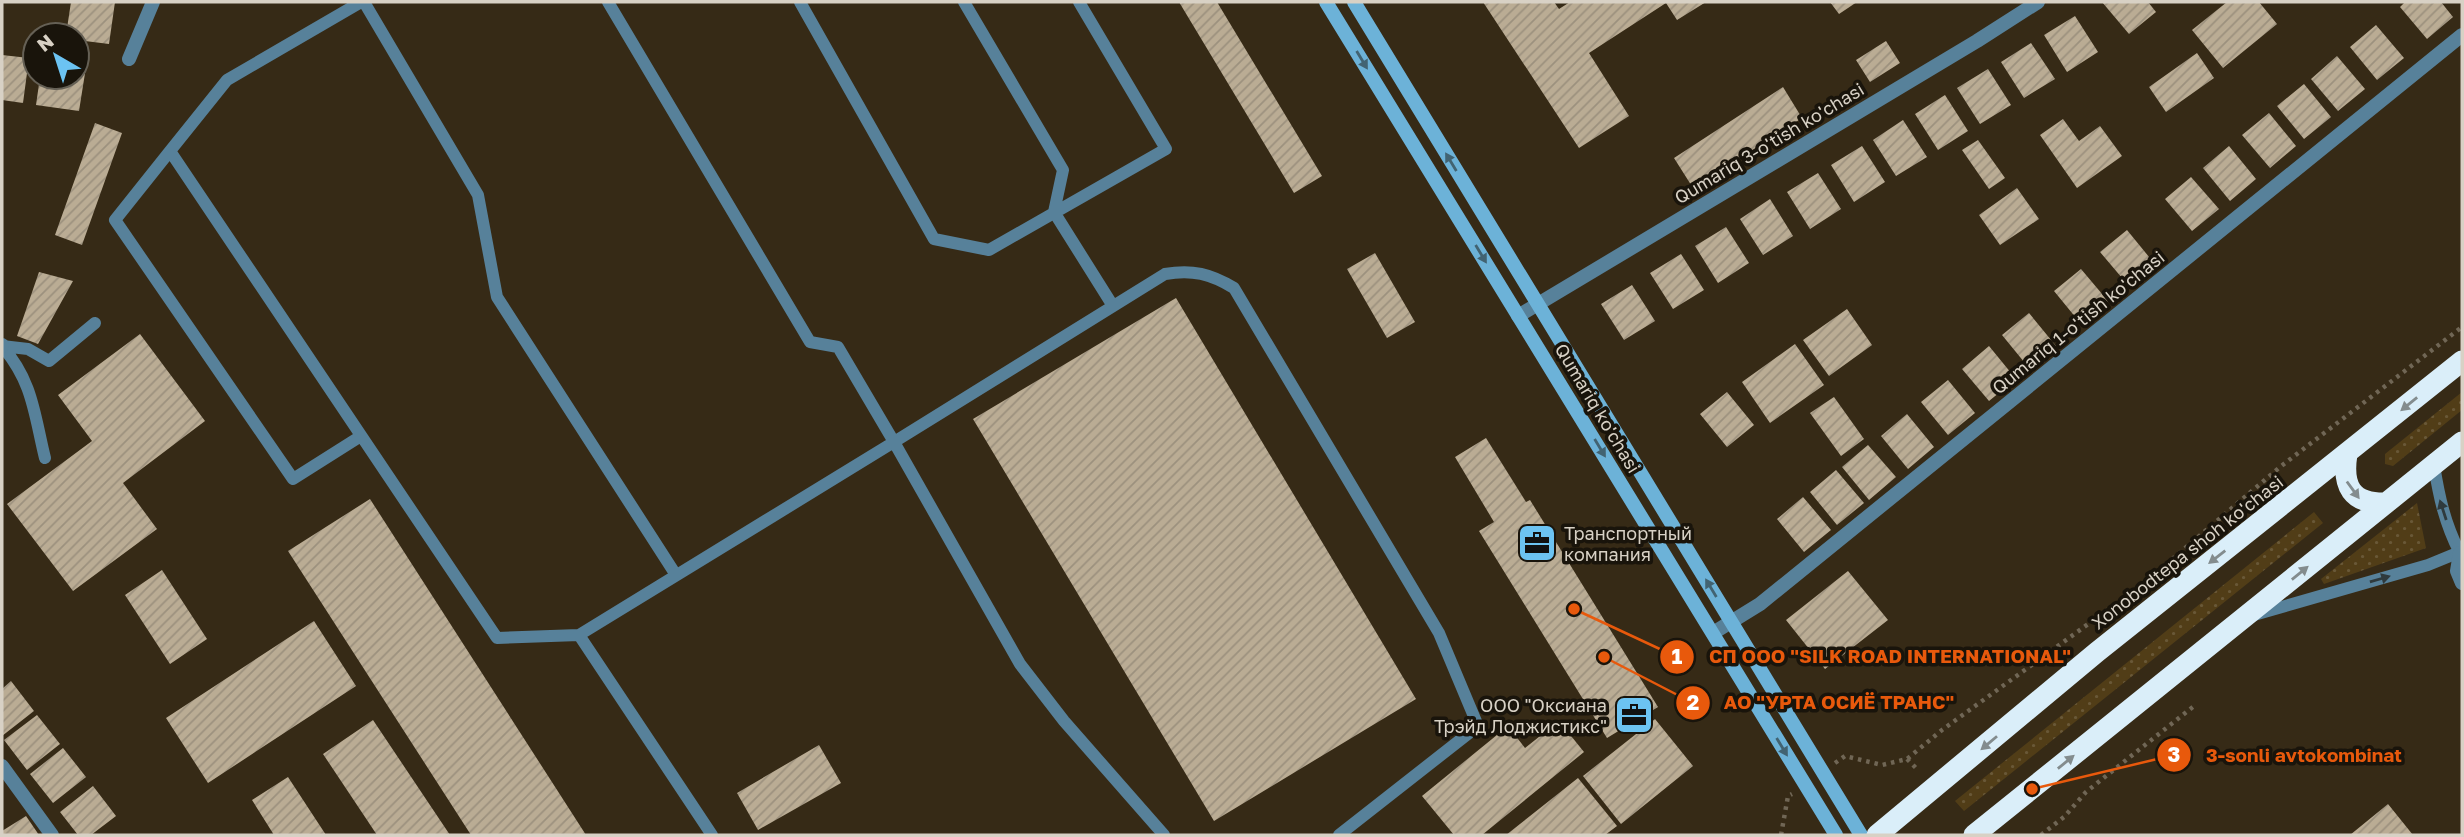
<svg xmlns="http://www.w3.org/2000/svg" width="2464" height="837" font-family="'Golos Text',sans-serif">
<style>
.grass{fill:url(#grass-dots)}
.building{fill:url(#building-hatch)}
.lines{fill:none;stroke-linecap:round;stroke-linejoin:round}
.path{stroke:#706655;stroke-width:4.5;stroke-dasharray:3.5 5;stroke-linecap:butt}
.lane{stroke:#57819a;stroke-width:12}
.street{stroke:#57819a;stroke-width:14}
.secondary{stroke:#6cb2d8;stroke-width:14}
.highway{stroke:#daeef9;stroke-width:21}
.oneway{fill:#426372}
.oneway2{fill:#838c8e}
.oneway3{fill:#2f3a3d}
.labels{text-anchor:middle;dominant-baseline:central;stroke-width:7;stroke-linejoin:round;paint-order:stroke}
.street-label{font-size:18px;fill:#d8d1c5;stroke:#19140b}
.poi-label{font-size:18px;fill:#d8d1c5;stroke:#19140b;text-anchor:start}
.leader{fill:none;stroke:#e8590c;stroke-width:2.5}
.callout-dot{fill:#e8590c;stroke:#19140b;stroke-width:2.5}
.mark-label{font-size:21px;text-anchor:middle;font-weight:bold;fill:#fff}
.callout-label{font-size:19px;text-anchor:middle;font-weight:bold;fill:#e8590c;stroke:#19140b;stroke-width:7;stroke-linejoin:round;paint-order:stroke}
</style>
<defs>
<pattern id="grass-dots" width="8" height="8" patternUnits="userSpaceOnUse" patternTransform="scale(1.75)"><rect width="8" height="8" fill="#513d17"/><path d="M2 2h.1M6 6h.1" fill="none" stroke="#695837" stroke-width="1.8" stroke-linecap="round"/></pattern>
<pattern id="building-hatch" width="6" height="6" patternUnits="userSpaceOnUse" patternTransform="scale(1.75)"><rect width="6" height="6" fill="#baac94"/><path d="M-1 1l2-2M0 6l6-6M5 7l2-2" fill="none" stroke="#9c917e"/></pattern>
</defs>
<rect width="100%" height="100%" fill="#362a16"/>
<path class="grass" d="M 2462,392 L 2462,410 L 2393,466 L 2385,464 L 2385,454 Z
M 2417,503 L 2426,548 L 2324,584 L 2321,579 Z
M 2314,512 L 2323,523 L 1964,811 L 1955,801 Z"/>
<path class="building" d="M 71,2 L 115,2 L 109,44 L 77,40 L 77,35 L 66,35 Z
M 1179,2 L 1217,2 L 1322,176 L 1294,193 Z
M 1483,2 L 1554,2 L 1559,9 L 1570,2 L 1706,2 L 1677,20 L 1666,3 L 1589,53 L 1629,116 L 1579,148 Z
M 1830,2 L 1857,2 L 1839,14 Z
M 2102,2 L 2148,2 L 2156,12 L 2129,34 Z
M 2227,2 L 2259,2 L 2277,24 L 2223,68 L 2192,30 Z
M 2405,2 L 2441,2 L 2453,17 L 2427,39 L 2400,7 Z
M 2075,16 L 2098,52 L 2067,72 L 2044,35 Z
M 2376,25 L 2404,58 L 2377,80 L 2350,47 Z
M 1886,41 L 1900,63 L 1870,82 L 1856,60 Z
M 2031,43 L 2055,79 L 2024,98 L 2001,62 Z
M 2197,53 L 2214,78 L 2166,112 L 2149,87 Z
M 2,55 L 29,58 L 23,103 L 2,100 Z
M 2337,56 L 2365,89 L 2338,111 L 2311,79 Z
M 77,66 L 86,67 L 79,111 L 36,105 L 40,77 L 77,77 Z
M 1988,69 L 2011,105 L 1980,124 L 1957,88 Z
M 2304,84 L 2331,117 L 2304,139 L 2277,106 Z
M 1783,87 L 1802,118 L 1693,188 L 1674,158 Z
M 1945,95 L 1968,131 L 1938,150 L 1915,114 Z
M 2269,113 L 2296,146 L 2270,168 L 2242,135 Z
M 2063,119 L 2079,141 L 2100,126 L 2122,156 L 2077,188 L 2040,135 Z
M 1903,120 L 1927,157 L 1896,176 L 1873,140 Z
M 95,123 L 122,133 L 82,245 L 55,235 Z
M 1978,140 L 2005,178 L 1989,189 L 1962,150 Z
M 1862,146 L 1885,182 L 1854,202 L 1831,165 Z
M 2229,146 L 2256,179 L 2230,201 L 2203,168 Z
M 1818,173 L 1841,209 L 1810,229 L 1787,192 Z
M 2191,177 L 2219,209 L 2192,231 L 2165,199 Z
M 2017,188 L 2039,219 L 2000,245 L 1979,215 Z
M 1770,199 L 1793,236 L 1763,255 L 1740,219 Z
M 1726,227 L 1749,263 L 1718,283 L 1695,246 Z
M 2127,230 L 2154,263 L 2128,285 L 2100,252 Z
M 1375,253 L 1415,322 L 1387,338 L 1347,269 Z
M 1681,254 L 1704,290 L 1673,309 L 1650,273 Z
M 2081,269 L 2108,301 L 2081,324 L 2054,291 Z
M 39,272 L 73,281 L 38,344 L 17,336 Z
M 1632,285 L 1655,321 L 1624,340 L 1601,304 Z
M 1176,298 L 1416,699 L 1214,821 L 973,419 Z
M 1847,309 L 1872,345 L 1829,376 L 1803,340 Z
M 2029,313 L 2056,346 L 2029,368 L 2002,335 Z
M 140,334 L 205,421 L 123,483 L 157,529 L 73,591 L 7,504 L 92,441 L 58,395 Z
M 1795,344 L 1824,385 L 1770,423 L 1742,382 Z
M 1989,346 L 2016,379 L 1989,401 L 1962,369 Z
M 1948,380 L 1975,413 L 1948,435 L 1921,402 Z
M 1727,392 L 1754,425 L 1727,447 L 1700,414 Z
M 1834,397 L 1864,439 L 1841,456 L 1810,413 Z
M 1907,414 L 1934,447 L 1908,469 L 1881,436 Z
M 1486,438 L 1526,502 L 1530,500 L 1658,707 L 1607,738 L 1479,531 L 1494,522 L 1455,457 Z
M 1868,445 L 1896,477 L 1869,500 L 1842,467 Z
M 1836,470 L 1864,503 L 1837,525 L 1810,492 Z
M 1803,497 L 1831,530 L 1804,552 L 1777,519 Z
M 370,499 L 586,835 L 471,835 L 288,551 Z
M 162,570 L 207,639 L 170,664 L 125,595 Z
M 1848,571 L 1888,620 L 1825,669 L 1786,620 Z
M 314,621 L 356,686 L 208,783 L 166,718 Z
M 11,681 L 34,711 L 2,736 L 2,689 Z
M 37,715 L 60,744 L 27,770 L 4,740 Z
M 1655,719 L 1693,766 L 1621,824 L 1583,776 Z
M 373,720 L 450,835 L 377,835 L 323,754 Z
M 1559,721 L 1584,752 L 1482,835 L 1454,835 L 1422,796 L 1508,726 L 1525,748 Z
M 819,745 L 841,783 L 758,830 L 737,793 Z
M 63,748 L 86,777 L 53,803 L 30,774 Z
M 288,777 L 326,835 L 274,835 L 252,800 Z
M 1578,778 L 1617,826 L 1605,835 L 1506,835 Z
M 93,786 L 116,816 L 91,835 L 78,835 L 60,812 Z
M 2388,804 L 2413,835 L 2350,835 Z
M 26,816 L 39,835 L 2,835 L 2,831 Z"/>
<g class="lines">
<path class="path" d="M 1907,759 L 1916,768
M 1835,763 L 1845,756 L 1882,765 L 1907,759 L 1942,730 L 2142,585 L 2280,467 L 2462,327
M 1781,835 L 1788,796 L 1792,794
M 2041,835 L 2064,817 L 2086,792 L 2194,706"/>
<path class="lane" d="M 361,2 L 227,80 L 170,151 L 497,638 L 579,635
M 364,2 L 478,195 L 497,297 L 676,575
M 608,2 L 810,342 L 838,347 L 894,442 L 579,635 L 712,835
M 800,2 L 934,239 L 989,250 L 1166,149 L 1079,2
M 964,2 L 1063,170 L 1054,212 L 1113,306
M 170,151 L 115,220 L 293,479 L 361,436
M 2,346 C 33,382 34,413 45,458
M 2,346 L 28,349 L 49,361 L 95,323
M 2434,465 C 2439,497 2445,524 2460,553
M 2254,615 L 2428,565 L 2462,551
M 1164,835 L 1064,721 L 1020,664 L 894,442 L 1165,274 C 1192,269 1211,274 1234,288 L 1439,633 L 1478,726 L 1339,835"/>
<path class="street" d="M 129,59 L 153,2
M 1518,316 L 1977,41 L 2038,2
M 2,345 L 2,346
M 2460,553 L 2457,571 L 2462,583
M 1713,633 L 1760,604 L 2462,35
M 2,766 L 52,835"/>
<path class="secondary" d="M 1326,2 L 1836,835
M 1354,2 L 1861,835"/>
<path class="highway" d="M 2347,454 C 2342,486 2351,504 2386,503
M 1877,835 L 2097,652 L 2462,361
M 1974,835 L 2462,442"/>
</g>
<defs><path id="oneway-solid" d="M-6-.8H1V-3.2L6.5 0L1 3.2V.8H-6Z" transform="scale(1.75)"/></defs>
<g class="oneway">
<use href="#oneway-solid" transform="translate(1362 60) rotate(59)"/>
<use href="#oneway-solid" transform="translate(1451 162) rotate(-121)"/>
<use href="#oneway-solid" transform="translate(1481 254) rotate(59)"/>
<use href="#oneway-solid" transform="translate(1600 448) rotate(59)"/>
<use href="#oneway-solid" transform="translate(1711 588) rotate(-121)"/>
<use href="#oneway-solid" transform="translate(1782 747) rotate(59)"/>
</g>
<g class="oneway2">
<use href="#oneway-solid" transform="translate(2409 404) rotate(141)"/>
<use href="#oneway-solid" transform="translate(2353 490) rotate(54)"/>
<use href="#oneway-solid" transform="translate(2217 557) rotate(142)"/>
<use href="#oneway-solid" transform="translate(2300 573) rotate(-39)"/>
<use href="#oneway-solid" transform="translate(1989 743) rotate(140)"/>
<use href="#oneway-solid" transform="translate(2066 762) rotate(-39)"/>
</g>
<g class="oneway3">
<use href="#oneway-solid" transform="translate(2443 510) rotate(-108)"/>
<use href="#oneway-solid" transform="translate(2380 579) rotate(-16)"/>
</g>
<defs>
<symbol id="office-square" viewBox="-11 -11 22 22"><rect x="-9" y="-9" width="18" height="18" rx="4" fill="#6cc3f2" stroke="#19140b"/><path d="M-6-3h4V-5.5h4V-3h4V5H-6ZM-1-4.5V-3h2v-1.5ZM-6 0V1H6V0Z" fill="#111"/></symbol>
</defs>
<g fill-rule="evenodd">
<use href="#office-square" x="1515" y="521" width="44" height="44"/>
<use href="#office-square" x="1612" y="693" width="44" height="44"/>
</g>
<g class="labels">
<g class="street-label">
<text transform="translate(1769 143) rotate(-31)">Qumariq 3-o'tish ko'chasi</text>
<text transform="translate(2078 322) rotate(-39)">Qumariq 1-o'tish ko'chasi</text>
<text transform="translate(1598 408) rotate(59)">Qumariq ko'chasi</text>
<text transform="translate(2187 552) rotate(-38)">Xonobodtepa shoh ko'chasi</text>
</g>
<g class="poi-label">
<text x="1564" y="533">Транспортный<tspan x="1564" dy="21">компания</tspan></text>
<text x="1607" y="705" text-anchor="end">ООО "Оксиана<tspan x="1607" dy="21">Трэйд Лоджистикс"</tspan></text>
</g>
</g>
<path class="leader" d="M1574 609L1677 657M1604 657L1693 703M2032 789L2174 755"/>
<g class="callout-dot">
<circle cx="1574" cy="609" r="7"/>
<circle cx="1604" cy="657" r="7"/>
<circle cx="2032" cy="789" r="7"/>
<circle cx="1677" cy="657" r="18"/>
<circle cx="1693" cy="703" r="18"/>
<circle cx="2174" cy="755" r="18"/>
</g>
<g class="mark-label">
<text x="1677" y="664">1</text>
<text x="1693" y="710">2</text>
<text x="2174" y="762">3</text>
</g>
<g class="callout-label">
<text x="1890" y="663">СП ООО "SILK ROAD INTERNATIONAL"</text>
<text x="1839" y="709">АО "УРТА ОСИЁ ТРАНС"</text>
<text x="2304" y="762">3-sonli avtokombinat</text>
</g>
<rect width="2464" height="837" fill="none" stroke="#d8d1c5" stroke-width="7"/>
<g transform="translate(56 56) rotate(321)"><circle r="33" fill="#19140b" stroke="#656055" stroke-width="2"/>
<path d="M0-5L12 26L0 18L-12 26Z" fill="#6cc3f2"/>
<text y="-10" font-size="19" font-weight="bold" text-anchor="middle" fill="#d8d1c5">N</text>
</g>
</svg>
